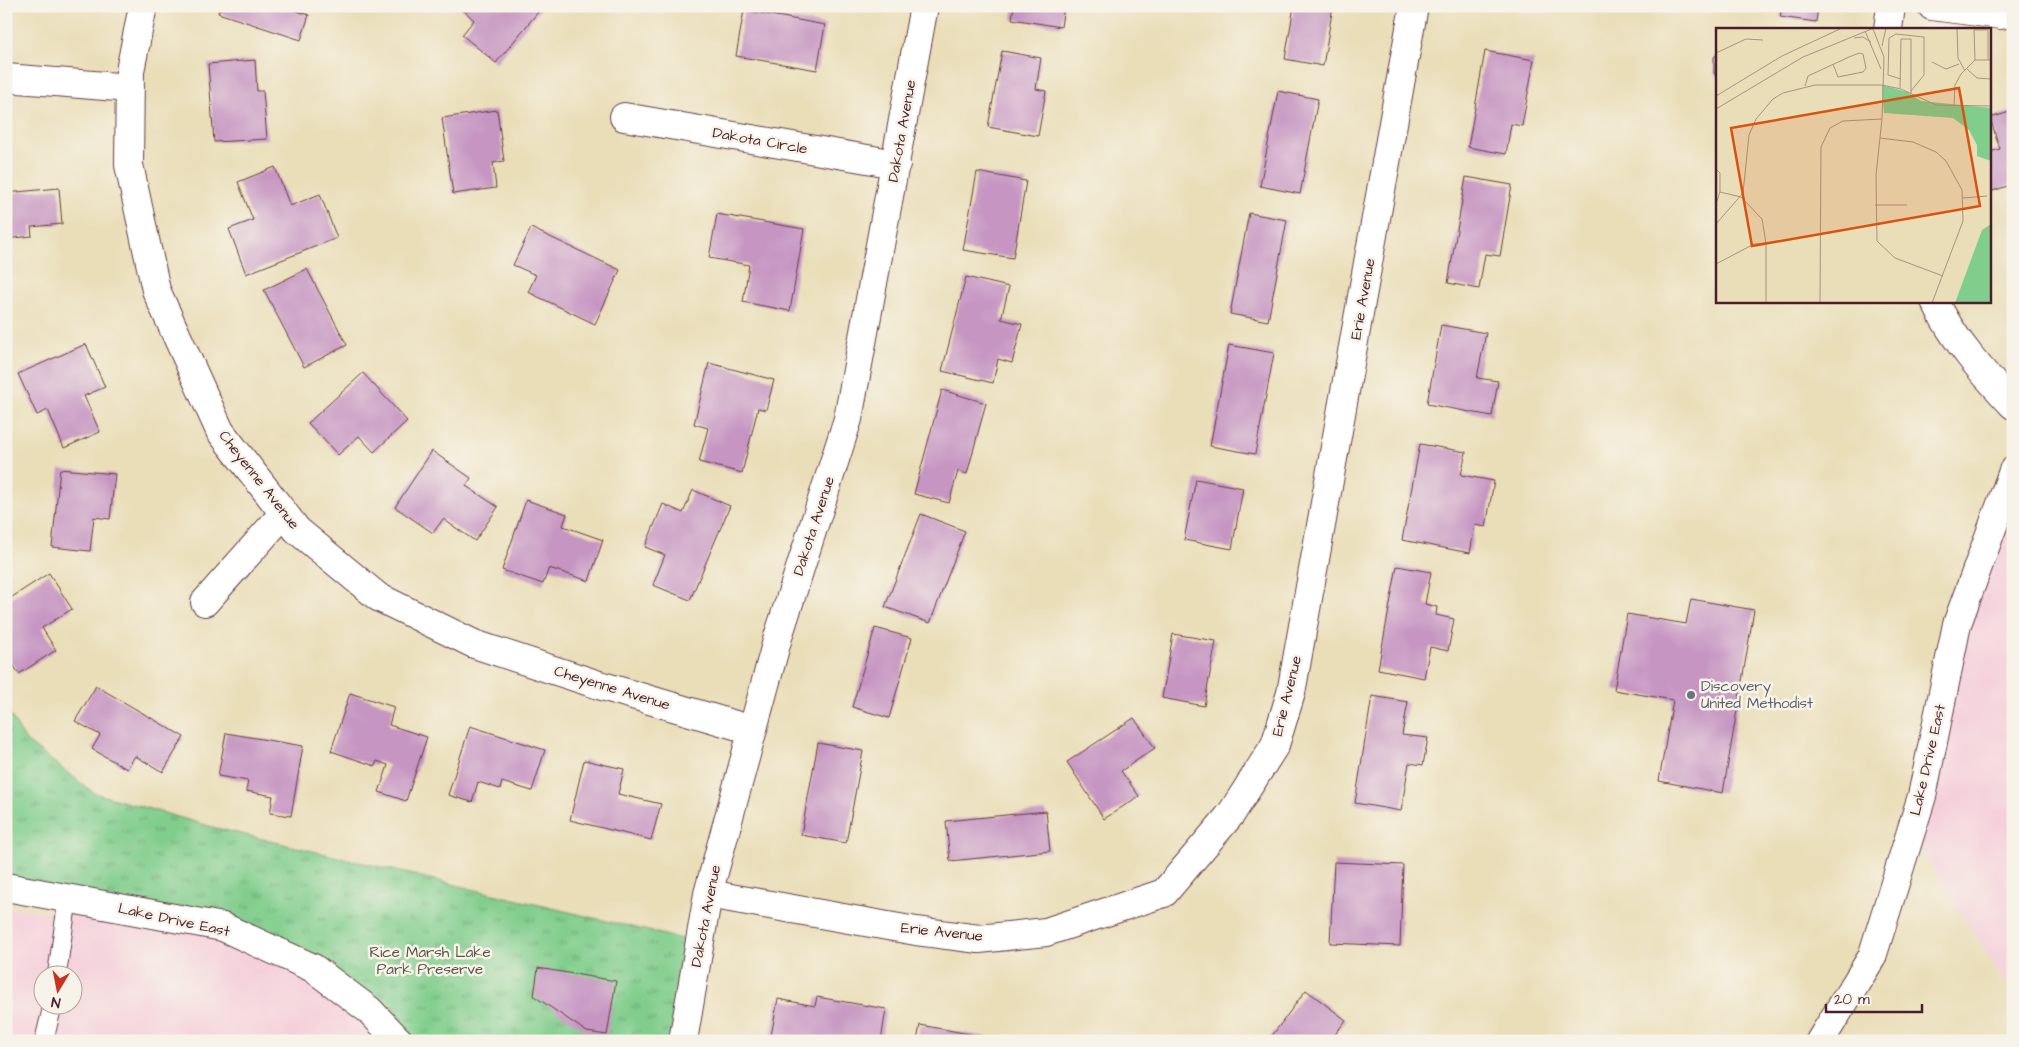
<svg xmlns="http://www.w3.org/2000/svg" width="2019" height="1047" font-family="'Architects Daughter',sans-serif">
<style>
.built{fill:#f5cfdb;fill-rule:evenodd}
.park{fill:url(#park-tufts);stroke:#65765c}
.building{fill:#c695c2}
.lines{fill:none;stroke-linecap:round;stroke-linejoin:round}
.service-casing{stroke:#623c40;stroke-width:20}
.minor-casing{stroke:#623c40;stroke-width:30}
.tertiary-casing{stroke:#623c40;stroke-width:30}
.service{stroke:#fff;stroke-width:18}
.minor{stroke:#fff;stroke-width:28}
.tertiary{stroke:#fff;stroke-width:28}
.worship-dot{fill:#6b7280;stroke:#f7f3e8;stroke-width:2}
.labels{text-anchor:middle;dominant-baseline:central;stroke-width:5;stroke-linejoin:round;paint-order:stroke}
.street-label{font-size:15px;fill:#4a1f2b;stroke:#f7f3e8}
.worship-label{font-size:15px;fill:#5b616d;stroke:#f7f3e8;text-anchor:start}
.park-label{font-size:15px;fill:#5a5348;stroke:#f7f3e8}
.inset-road{fill:none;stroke:#aa9280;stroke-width:1}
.view{fill:#d8530f;fill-opacity:0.15;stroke:#d8530f;stroke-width:2.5}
.inset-edge{fill:none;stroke:#4a1f2b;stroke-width:2.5}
</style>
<defs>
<pattern id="park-tufts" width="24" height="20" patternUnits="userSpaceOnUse" patternTransform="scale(1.25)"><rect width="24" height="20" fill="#80cd8c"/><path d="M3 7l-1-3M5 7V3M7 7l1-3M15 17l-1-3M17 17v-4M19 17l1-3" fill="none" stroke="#6ba673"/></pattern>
</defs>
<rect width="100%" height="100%" fill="#f7f3e8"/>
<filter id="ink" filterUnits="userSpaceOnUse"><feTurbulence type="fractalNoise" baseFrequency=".02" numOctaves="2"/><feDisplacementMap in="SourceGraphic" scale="10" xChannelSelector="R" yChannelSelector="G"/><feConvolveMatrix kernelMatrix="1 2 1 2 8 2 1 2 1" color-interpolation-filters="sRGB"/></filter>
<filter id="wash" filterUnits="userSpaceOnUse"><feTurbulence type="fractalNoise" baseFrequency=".0096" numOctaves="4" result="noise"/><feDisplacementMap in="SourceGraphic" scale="20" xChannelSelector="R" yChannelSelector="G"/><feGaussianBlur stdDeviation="1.12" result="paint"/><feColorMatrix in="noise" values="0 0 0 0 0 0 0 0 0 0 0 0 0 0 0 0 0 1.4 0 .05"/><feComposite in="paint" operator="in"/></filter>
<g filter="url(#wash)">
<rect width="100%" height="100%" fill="#eadeb9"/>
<path class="built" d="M 2013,476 L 2013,994 L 1910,833 Z
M 6,907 L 247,938 L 399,1041 L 6,1041 ZM 42,974 L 72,974 L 72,1004 L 42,1004 Z"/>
<path class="park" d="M 6,708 L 26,741 L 94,793 L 216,828 L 682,939 L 693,981 L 683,1041 L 399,1041 L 247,938 L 6,878 Z"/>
<g id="blocks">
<path class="building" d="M 221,6 L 288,6 L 288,8 L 309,15 L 301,40 L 218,13 Z
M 463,6 L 543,6 L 496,63 L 462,35 L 474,20 L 461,8 Z
M 1014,6 L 1064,6 L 1061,27 L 1012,19 Z
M 1294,6 L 1333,6 L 1323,66 L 1285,59 Z
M 1782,6 L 1827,6 L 1826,9 L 1818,8 L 1816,22 L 1780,17 Z
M 744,10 L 825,25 L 817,70 L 736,56 Z
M 1002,51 L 1041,58 L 1036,89 L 1046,91 L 1038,136 L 988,127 Z
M 1485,51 L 1534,60 L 1522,126 L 1511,124 L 1506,154 L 1468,147 Z
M 1718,54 L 1718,79 L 1714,73 L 1714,57 Z
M 255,60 L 257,91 L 263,91 L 267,139 L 214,142 L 208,64 Z
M 1278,91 L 1318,99 L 1300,194 L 1260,186 Z
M 497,110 L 504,161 L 493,163 L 496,188 L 453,194 L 442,118 Z
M 2013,111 L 2013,184 L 1990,192 L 1990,152 L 2000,149 L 1990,118 Z
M 275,167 L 290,206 L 320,194 L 337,238 L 246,274 L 229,229 L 253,220 L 238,182 Z
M 977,172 L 1026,181 L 1013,258 L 963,250 Z
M 1466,177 L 1512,185 L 1500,256 L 1485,254 L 1479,289 L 1448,283 Z
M 59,188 L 62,224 L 31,227 L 32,236 L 6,239 L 6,193 Z
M 1249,213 L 1287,220 L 1268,321 L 1230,314 Z
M 717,214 L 804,229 L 790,311 L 743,302 L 749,265 L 709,258 Z
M 531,228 L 620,270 L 595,324 L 528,292 L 536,275 L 513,265 Z
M 307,269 L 347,345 L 304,367 L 264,290 Z
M 966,277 L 1009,287 L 1001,319 L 1022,324 L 1012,363 L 998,359 L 993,383 L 942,371 Z
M 1441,325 L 1486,333 L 1477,378 L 1498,381 L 1492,416 L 1427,404 Z
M 86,344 L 105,387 L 84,396 L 100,432 L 64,448 L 48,410 L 37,415 L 18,374 Z
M 1229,345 L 1274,353 L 1255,454 L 1210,446 Z
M 709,363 L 774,380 L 766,410 L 758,408 L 742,473 L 699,462 L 708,428 L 694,424 Z
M 363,373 L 407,421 L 374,452 L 359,436 L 338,455 L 308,423 Z
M 942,390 L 986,403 L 967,474 L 958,471 L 949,503 L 914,494 Z
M 1420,444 L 1466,452 L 1461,475 L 1494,481 L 1486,527 L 1475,525 L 1470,553 L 1402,540 Z
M 432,451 L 471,478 L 466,486 L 498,507 L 475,541 L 443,519 L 433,533 L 395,507 Z
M 60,469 L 115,474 L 110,519 L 94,517 L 90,551 L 52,547 Z
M 1196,479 L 1243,488 L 1232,549 L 1184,540 Z
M 693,490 L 730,506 L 690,600 L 653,585 L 665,555 L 645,547 L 663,504 L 683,513 Z
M 526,500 L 567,514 L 563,526 L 603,540 L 589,581 L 549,568 L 543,584 L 502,570 Z
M 921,514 L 965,531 L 930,623 L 885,607 Z
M 1397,566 L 1431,572 L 1425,604 L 1437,607 L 1436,615 L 1454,619 L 1448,651 L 1430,647 L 1424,678 L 1378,669 Z
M 49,573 L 72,609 L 42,628 L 56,650 L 19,674 L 6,654 L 6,601 Z
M 1691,599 L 1754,610 L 1723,793 L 1659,781 L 1673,700 L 1614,690 L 1627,614 L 1686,624 Z
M 875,628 L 912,638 L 889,718 L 852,707 Z
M 1173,634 L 1216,641 L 1204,706 L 1162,698 Z
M 96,686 L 184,737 L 163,772 L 135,756 L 127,769 L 92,749 L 100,735 L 75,721 Z
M 350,693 L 394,707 L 389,725 L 427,737 L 406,801 L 379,792 L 388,765 L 377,761 L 375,766 L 331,751 Z
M 1372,696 L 1408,702 L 1402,735 L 1428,738 L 1423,765 L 1409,763 L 1401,811 L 1355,803 Z
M 1134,718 L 1155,748 L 1121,771 L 1139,796 L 1104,819 L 1067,762 Z
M 470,726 L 545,750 L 532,791 L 502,782 L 500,789 L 478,782 L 472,802 L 448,795 Z
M 226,733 L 303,746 L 291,816 L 270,813 L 273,796 L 246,791 L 248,781 L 218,776 Z
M 818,743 L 863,751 L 846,843 L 801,835 Z
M 584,760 L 624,769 L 618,794 L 661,804 L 651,840 L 570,820 Z
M 1046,811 L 1050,851 L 950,861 L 946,821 Z
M 1334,862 L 1403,865 L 1400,946 L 1330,943 Z
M 538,968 L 616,981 L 607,1035 L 587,1032 L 534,996 Z
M 1306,990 L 1346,1020 L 1330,1041 L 1268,1041 Z
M 817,997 L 886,1009 L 881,1041 L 770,1041 L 778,999 L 815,1006 Z
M 920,1025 L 1003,1040 L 1003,1041 L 917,1041 Z"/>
</g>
</g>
<g filter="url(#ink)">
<use href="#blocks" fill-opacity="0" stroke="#623c40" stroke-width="1"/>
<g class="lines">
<defs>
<path id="service" d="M 57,974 L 68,897
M 44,1041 L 53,1004"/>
<path id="minor" d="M 143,6 L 130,71 L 129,165 L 156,290 L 220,431 L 297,530 L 378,597 L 474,644 L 599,685 L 752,730
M 1932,6 L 2001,15 L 2013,12
M 1888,29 L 1891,6
M 6,78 L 130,88
M 624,117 L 896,164
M 1935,301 C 1953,340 1984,374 2013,405
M 205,602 L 284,513
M 708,894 L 916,931 L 979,939 L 1046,932 L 1164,893 L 1231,814 L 1275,745 L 1291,693 L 1414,6
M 683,1041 L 708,894 L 778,637 L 848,419 L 924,6"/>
<path id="tertiary" d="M 6,887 L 223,927 L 313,968 L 369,1010 L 399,1041
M 1820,1041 L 1872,957 L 1922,796 L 1957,624 L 2013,471"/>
</defs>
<use href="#service" class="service-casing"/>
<use href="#minor" class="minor-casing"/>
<use href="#tertiary" class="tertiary-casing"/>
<use href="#service" class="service"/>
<use href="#minor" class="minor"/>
<use href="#tertiary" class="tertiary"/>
</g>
</g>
<circle class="worship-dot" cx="1691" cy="695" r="5"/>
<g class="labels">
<g class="street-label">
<text transform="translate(902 131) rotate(-80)">Dakota Avenue</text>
<text transform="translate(760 141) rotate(10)">Dakota Circle</text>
<text transform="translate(1363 299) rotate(-80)">Erie Avenue</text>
<text transform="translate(259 480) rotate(52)">Cheyenne Avenue</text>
<text transform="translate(814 526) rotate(-72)">Dakota Avenue</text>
<text transform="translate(612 688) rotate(17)">Cheyenne Avenue</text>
<text transform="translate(1287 696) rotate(-76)">Erie Avenue</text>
<text transform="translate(1928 760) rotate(-77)">Lake Drive East</text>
<text transform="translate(706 916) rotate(-79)">Dakota Avenue</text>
<text transform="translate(174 920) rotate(12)">Lake Drive East</text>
<text transform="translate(942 932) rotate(6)">Erie Avenue</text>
</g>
<g class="worship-label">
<text x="1701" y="686">Discovery<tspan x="1701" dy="17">United Methodist</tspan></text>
</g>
<g class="park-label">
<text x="430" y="952">Rice Marsh Lake<tspan x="430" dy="17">Park Preserve</tspan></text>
</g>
</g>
<g transform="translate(1716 28)">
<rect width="275" height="275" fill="#eadeb9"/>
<path d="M 166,57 L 191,64 L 205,73 L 275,80 L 275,133 L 261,128 L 261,117 L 253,102 L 237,90 L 168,85 ZM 275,196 L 275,275 L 239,275 L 266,202 Z" fill="#80cd8c"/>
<path class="inset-road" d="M 241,0 L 242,30 L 249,43M 157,1 L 168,29 L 166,91 L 160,147 L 161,213 L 179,230 L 227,248M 149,3 L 165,41M 138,10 L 147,9 L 155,14M 166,18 L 170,0M 0,25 L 30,11 L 47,12M 259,32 L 258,2 L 272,2 L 272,32M 216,34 L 230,41 L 243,36M 251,41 L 261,50 L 275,51M 185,51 L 172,47 L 173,10 L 180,6 L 208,9 L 208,47 L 195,63M 89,58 L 92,48 L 133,29 L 143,25 L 147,26 L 150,40 L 147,44 L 122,49 L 117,36M 184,60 L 185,11 L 195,11 L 195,66M 0,68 L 66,28 L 126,0M 238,78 L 239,57 L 245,46 L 259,32 L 275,32M 0,81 L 87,29 L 158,0M 164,110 L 197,114 L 220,124 L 230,133 L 246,162 L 247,193 L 216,275M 0,141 L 4,145 L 4,164 L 0,176M 4,164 L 25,169 L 46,191 L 50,215 L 50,275M 247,170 L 271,168M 159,177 L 191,177M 0,196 L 27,165 L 33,107 L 40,91 L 57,71 L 67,65 L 99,57 L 166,57 L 185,61 L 220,77 L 275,78M 0,236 L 38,216 L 50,215M 104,275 L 105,119 L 114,100 L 127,93 L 166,91"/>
<path class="view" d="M 243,60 L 264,178 L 36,218 L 15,100 Z"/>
<rect width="275" height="275" class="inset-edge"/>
</g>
<rect width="2019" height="1047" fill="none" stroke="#f7f3e8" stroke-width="25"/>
<g transform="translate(58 990) rotate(190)"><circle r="24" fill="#f7f3e8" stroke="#b29e9c"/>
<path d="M0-4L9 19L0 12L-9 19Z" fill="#c8321e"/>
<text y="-8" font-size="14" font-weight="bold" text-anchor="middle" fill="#4a1f2b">N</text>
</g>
<path d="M1826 1004v8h96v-8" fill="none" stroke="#4a1f2b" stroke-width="2.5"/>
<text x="1834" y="1004" font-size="15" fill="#4a1f2b" stroke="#f7f3e8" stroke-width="4" paint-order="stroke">20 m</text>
</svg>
